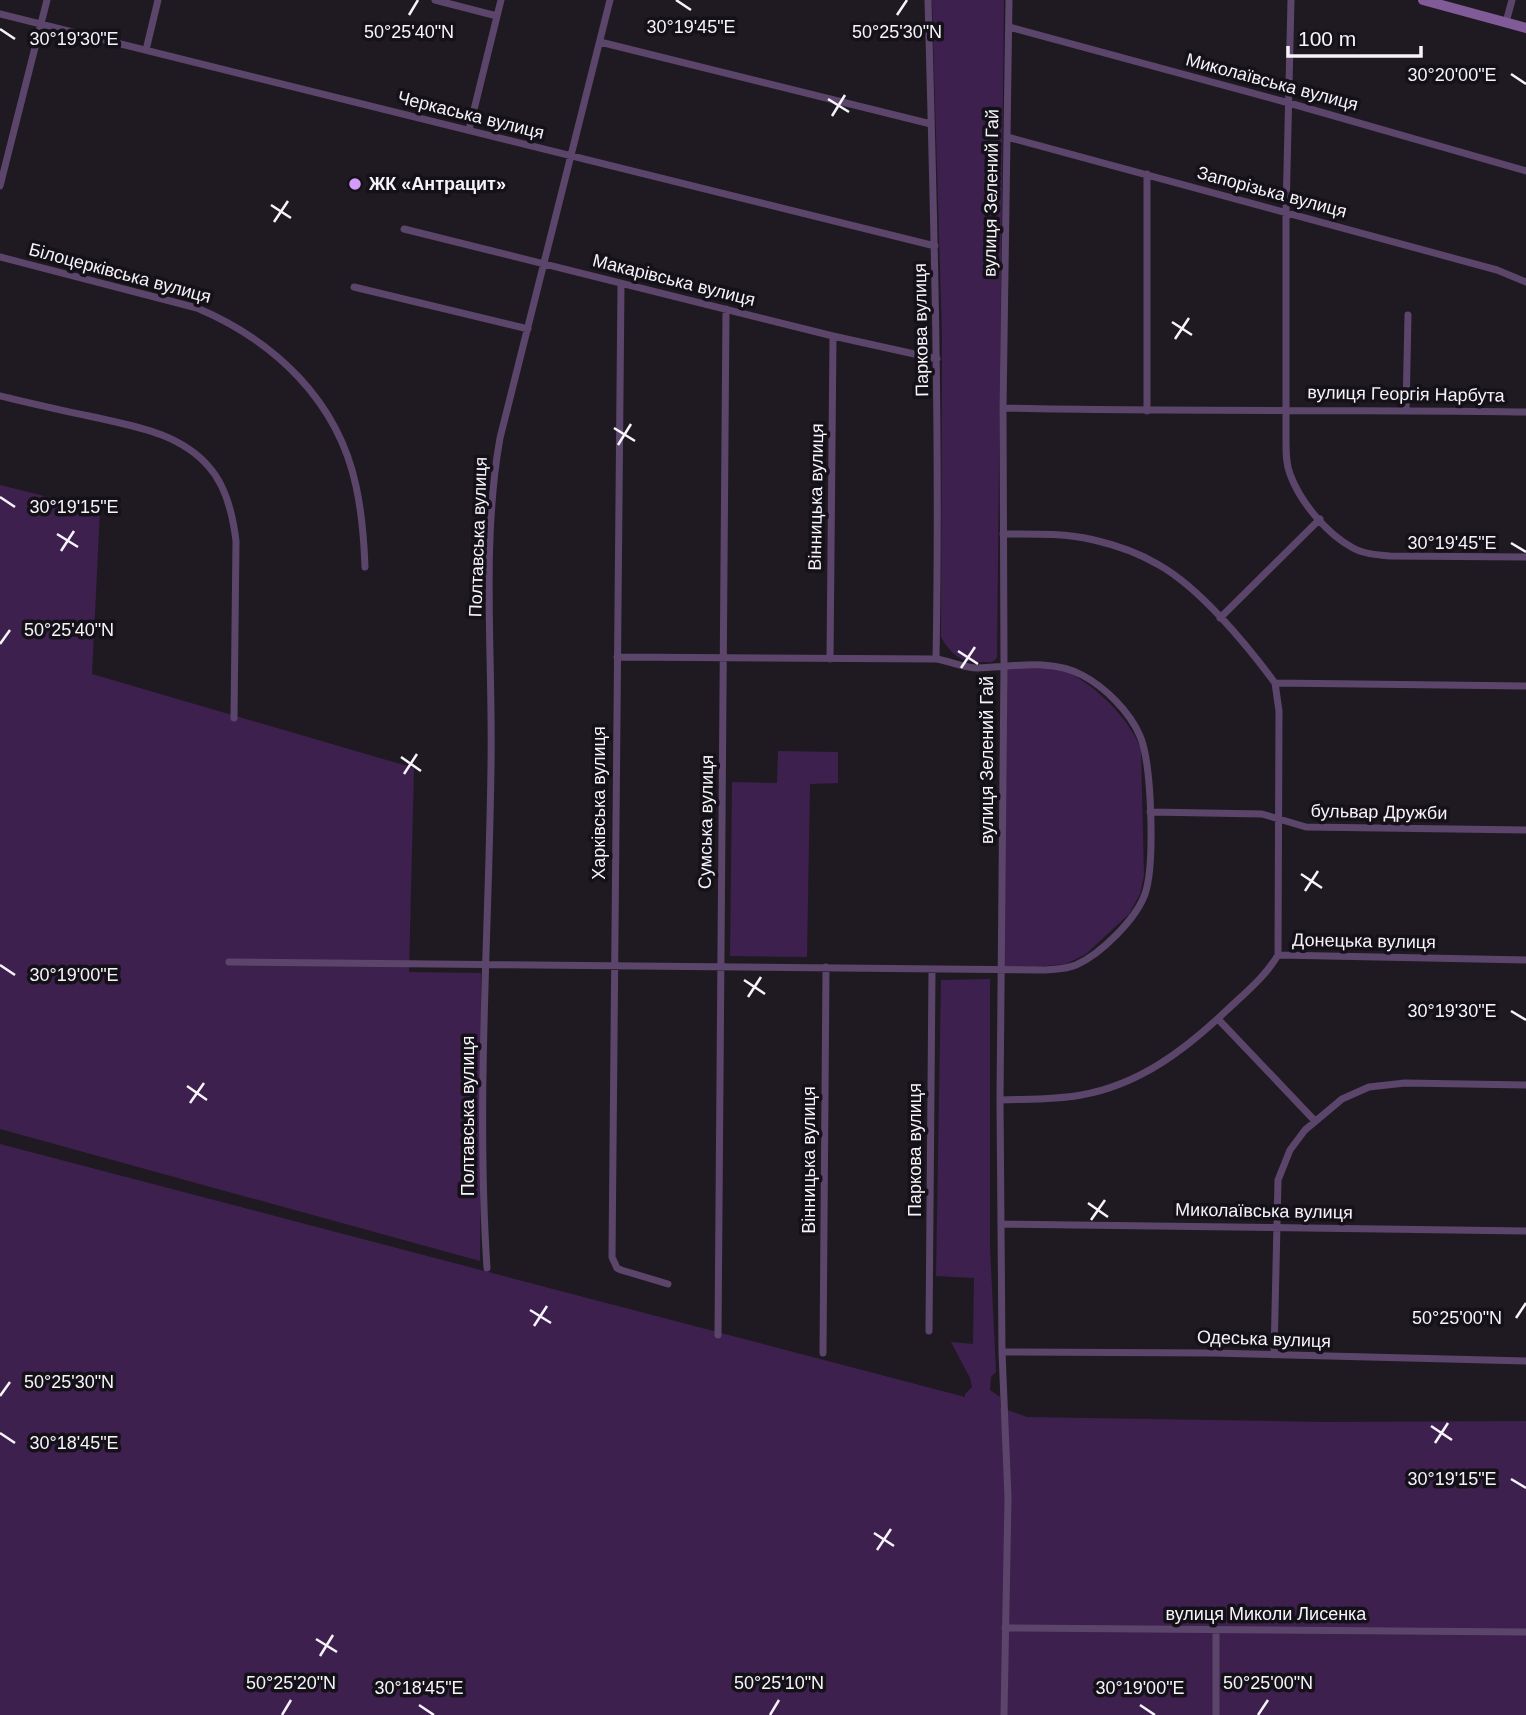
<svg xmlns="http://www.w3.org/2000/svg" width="1526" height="1715" font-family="Helvetica,sans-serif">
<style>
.green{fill:#3d204e}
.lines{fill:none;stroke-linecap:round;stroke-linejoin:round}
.minor{stroke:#5c456a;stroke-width:7}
.secondary{stroke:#805b97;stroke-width:10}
.ticks{fill:none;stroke:#f6f3f9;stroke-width:2.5}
.poi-dot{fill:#d59bfa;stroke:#151119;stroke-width:2.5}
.labels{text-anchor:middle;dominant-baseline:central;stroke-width:7;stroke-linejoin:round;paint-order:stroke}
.street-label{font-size:18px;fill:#f6f3f9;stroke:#151119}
.poi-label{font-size:18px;font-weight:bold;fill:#f6f3f9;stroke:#151119;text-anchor:start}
.ticks-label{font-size:18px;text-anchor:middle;fill:#f6f3f9;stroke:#151119;stroke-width:7;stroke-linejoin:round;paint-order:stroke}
</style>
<rect width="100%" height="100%" fill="#1f1a22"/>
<path class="green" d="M 932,0 L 1004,0 L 997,657 C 993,664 990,662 982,662 C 962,663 951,655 941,637 L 942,335 Z
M 0,485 L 100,510 L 92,674 L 414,768 L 409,972 L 481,973 L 480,1261 L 0,1129 Z
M 1004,665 C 1018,665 1033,663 1047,665 C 1083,671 1129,716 1141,749 L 1144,876 L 1140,894 L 1129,914 L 1086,954 L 1066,964 L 1002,970 Z
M 778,751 L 838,752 L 838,783 L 810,784 L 807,957 L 730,956 L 732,782 L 777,783 Z
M 990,979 L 990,1247 L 996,1372 L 991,1377 L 990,1390 L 1000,1397 L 1000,1407 L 1027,1417 L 1324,1422 L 1526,1421 L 1526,1715 L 0,1715 L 0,1144 L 965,1397 L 965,1394 L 972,1387 L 970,1378 L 951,1342 L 973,1344 L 974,1278 L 936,1276 L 941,980 Z"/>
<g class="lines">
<path class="minor" d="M 435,0 L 497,16
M 928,0 C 934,220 940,439 936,659
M 1291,0 L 1286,212 L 1286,442 C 1286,453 1286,464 1290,474 C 1300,502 1327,534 1353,548 C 1364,554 1377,555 1390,556 L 1526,557
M 0,14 L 935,246
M 1506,22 L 1512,0
M 1009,27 L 1289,103 L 1526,171
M 600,42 L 931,124
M 146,50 L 158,0
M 469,130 L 501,0
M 1007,137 L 1497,270 L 1526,282
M 0,186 L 47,0
M 404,229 L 833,336 L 937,359
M 0,257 L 197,308 C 275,341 338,401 356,486 C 362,513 364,540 365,567
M 621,284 L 612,1257 L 617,1268 L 621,1270 L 668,1284
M 354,287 L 528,329
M 0,396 C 30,403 59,410 89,416 C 132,426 179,432 209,467 C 227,487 233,516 236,541 L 234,718
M 1003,408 C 1178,412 1352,409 1526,412
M 1406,410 L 1408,315
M 1147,411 L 1147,174
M 1003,534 C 1033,534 1064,533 1094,540 C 1116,545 1139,553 1159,565 C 1200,588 1247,645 1275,683 L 1526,686
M 1220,618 L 1320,519
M 830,659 L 833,336
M 1275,683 L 1279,711 L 1278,955
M 1150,812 L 1262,814 L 1306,827 L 1526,830
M 229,962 L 1045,970 C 1055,969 1067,969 1076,965 C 1101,954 1136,919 1145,894 C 1155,865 1152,764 1140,736 C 1130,712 1105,687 1082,675 C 1050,658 1011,667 977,668 C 964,668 950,661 936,659 L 617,657
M 1218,1019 L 1315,1121
M 1000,1100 C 1027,1099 1054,1100 1081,1095 C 1139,1085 1185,1050 1227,1010 C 1245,993 1265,977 1278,955 L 1526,960
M 1001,1224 L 1526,1231
M 487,1268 C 476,1101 489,933 491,766 C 493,657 481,545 500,438 L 610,0
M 929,1331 L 932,969
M 718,1335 L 726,309
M 1002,1352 L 1214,1353 L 1526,1361
M 823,1353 L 826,967
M 1274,1355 L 1278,1180 L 1290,1150 L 1305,1130 L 1342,1099 L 1369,1087 L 1405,1083 L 1526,1085
M 1005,1628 L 1526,1632
M 1004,1715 L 1008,1498 L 1002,1352 L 1000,1100 L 1004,665 L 1003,408 L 1009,0
M 1216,1715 L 1216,1630"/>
<path class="secondary" d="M 1423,0 L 1526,28"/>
</g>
<path class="ticks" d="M 676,0 L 691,10M 409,15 L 418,0M 897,15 L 907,0M 0,29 L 15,39M 1511,74 L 1526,84M 828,99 L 849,112M 832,116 L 845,95M 271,205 L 291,218M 274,222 L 288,201M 1172,322 L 1192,335M 1175,339 L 1189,318M 614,428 L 635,441M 618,445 L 631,424M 0,497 L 15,507M 57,534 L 78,547M 1511,543 L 1526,552M 61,551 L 74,531M 0,644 L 10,630M 958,651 L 978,664M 961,668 L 975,647M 401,757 L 421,771M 404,774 L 417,754M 1301,874 L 1322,888M 1305,891 L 1318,871M 0,965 L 15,975M 744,980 L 765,994M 748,997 L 761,977M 1511,1011 L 1526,1020M 187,1086 L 207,1100M 190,1103 L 204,1083M 1088,1203 L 1108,1217M 1091,1220 L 1105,1200M 530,1310 L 551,1323M 1516,1318 L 1526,1303M 534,1326 L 547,1306M 0,1396 L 10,1382M 1431,1426 L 1452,1440M 0,1433 L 15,1443M 1435,1443 L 1448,1423M 1511,1479 L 1526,1488M 874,1533 L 894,1546M 877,1550 L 891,1529M 316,1639 L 337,1652M 320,1656 L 333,1635M 419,1705 L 434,1715M 1140,1705 L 1155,1715M 282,1715 L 291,1700M 770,1715 L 779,1700M 1258,1715 L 1268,1700"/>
<circle class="poi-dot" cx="355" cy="184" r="7"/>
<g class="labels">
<g class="street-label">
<text transform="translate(1272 82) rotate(15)">Миколаївська вулиця</text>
<text transform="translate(471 115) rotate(14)">Черкаська вулиця</text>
<text transform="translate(1272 192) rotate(15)">Запорізька вулиця</text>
<text transform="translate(991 193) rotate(-89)">вулиця Зелений Гай</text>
<text transform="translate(120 273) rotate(15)">Білоцерківська вулиця</text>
<text transform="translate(674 280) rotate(14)">Макарівська вулиця</text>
<text transform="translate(921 330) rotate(-91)">Паркова вулиця</text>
<text transform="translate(1406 394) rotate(1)">вулиця Георгія Нарбута</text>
<text transform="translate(816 497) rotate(-89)">Вінницька вулиця</text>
<text transform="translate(478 537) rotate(-88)">Полтавська вулиця</text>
<text transform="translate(987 760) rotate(-90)">вулиця Зелений Гай</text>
<text transform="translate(599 803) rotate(-90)">Харківська вулиця</text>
<text transform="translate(1379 812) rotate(1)">бульвар Дружби</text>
<text transform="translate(706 822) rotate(-89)">Сумська вулиця</text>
<text transform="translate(1364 941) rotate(1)">Донецька вулиця</text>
<text transform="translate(468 1116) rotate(-90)">Полтавська вулиця</text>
<text transform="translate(915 1150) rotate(-90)">Паркова вулиця</text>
<text transform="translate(809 1160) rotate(-90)">Вінницька вулиця</text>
<text transform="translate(1264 1211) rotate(1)">Миколаївська вулиця</text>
<text transform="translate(1264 1339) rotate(2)">Одеська вулиця</text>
<text x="1266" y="1614">вулиця Миколи Лисенка</text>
</g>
<g class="poi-label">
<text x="369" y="184">ЖК «Антрацит»</text>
</g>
</g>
<g class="ticks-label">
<text x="691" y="33">30°19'45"E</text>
<text x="409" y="38">50°25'40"N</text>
<text x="897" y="38">50°25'30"N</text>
<text x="74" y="45">30°19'30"E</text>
<text x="1452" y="81">30°20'00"E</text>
<text x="74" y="513">30°19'15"E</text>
<text x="1452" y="549">30°19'45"E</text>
<text x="69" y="636">50°25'40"N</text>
<text x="74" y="981">30°19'00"E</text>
<text x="1452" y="1017">30°19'30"E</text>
<text x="1457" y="1324">50°25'00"N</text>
<text x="69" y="1388">50°25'30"N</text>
<text x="74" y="1449">30°18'45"E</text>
<text x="1452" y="1485">30°19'15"E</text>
<text x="291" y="1689">50°25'20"N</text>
<text x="779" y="1689">50°25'10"N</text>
<text x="1268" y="1689">50°25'00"N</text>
<text x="419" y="1694">30°18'45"E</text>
<text x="1140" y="1694">30°19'00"E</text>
</g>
<path d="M1288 46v10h133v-10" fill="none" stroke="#f6f3f9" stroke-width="3.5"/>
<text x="1298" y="46" font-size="21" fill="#f6f3f9" stroke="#151119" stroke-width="5" paint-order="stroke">100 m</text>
</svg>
